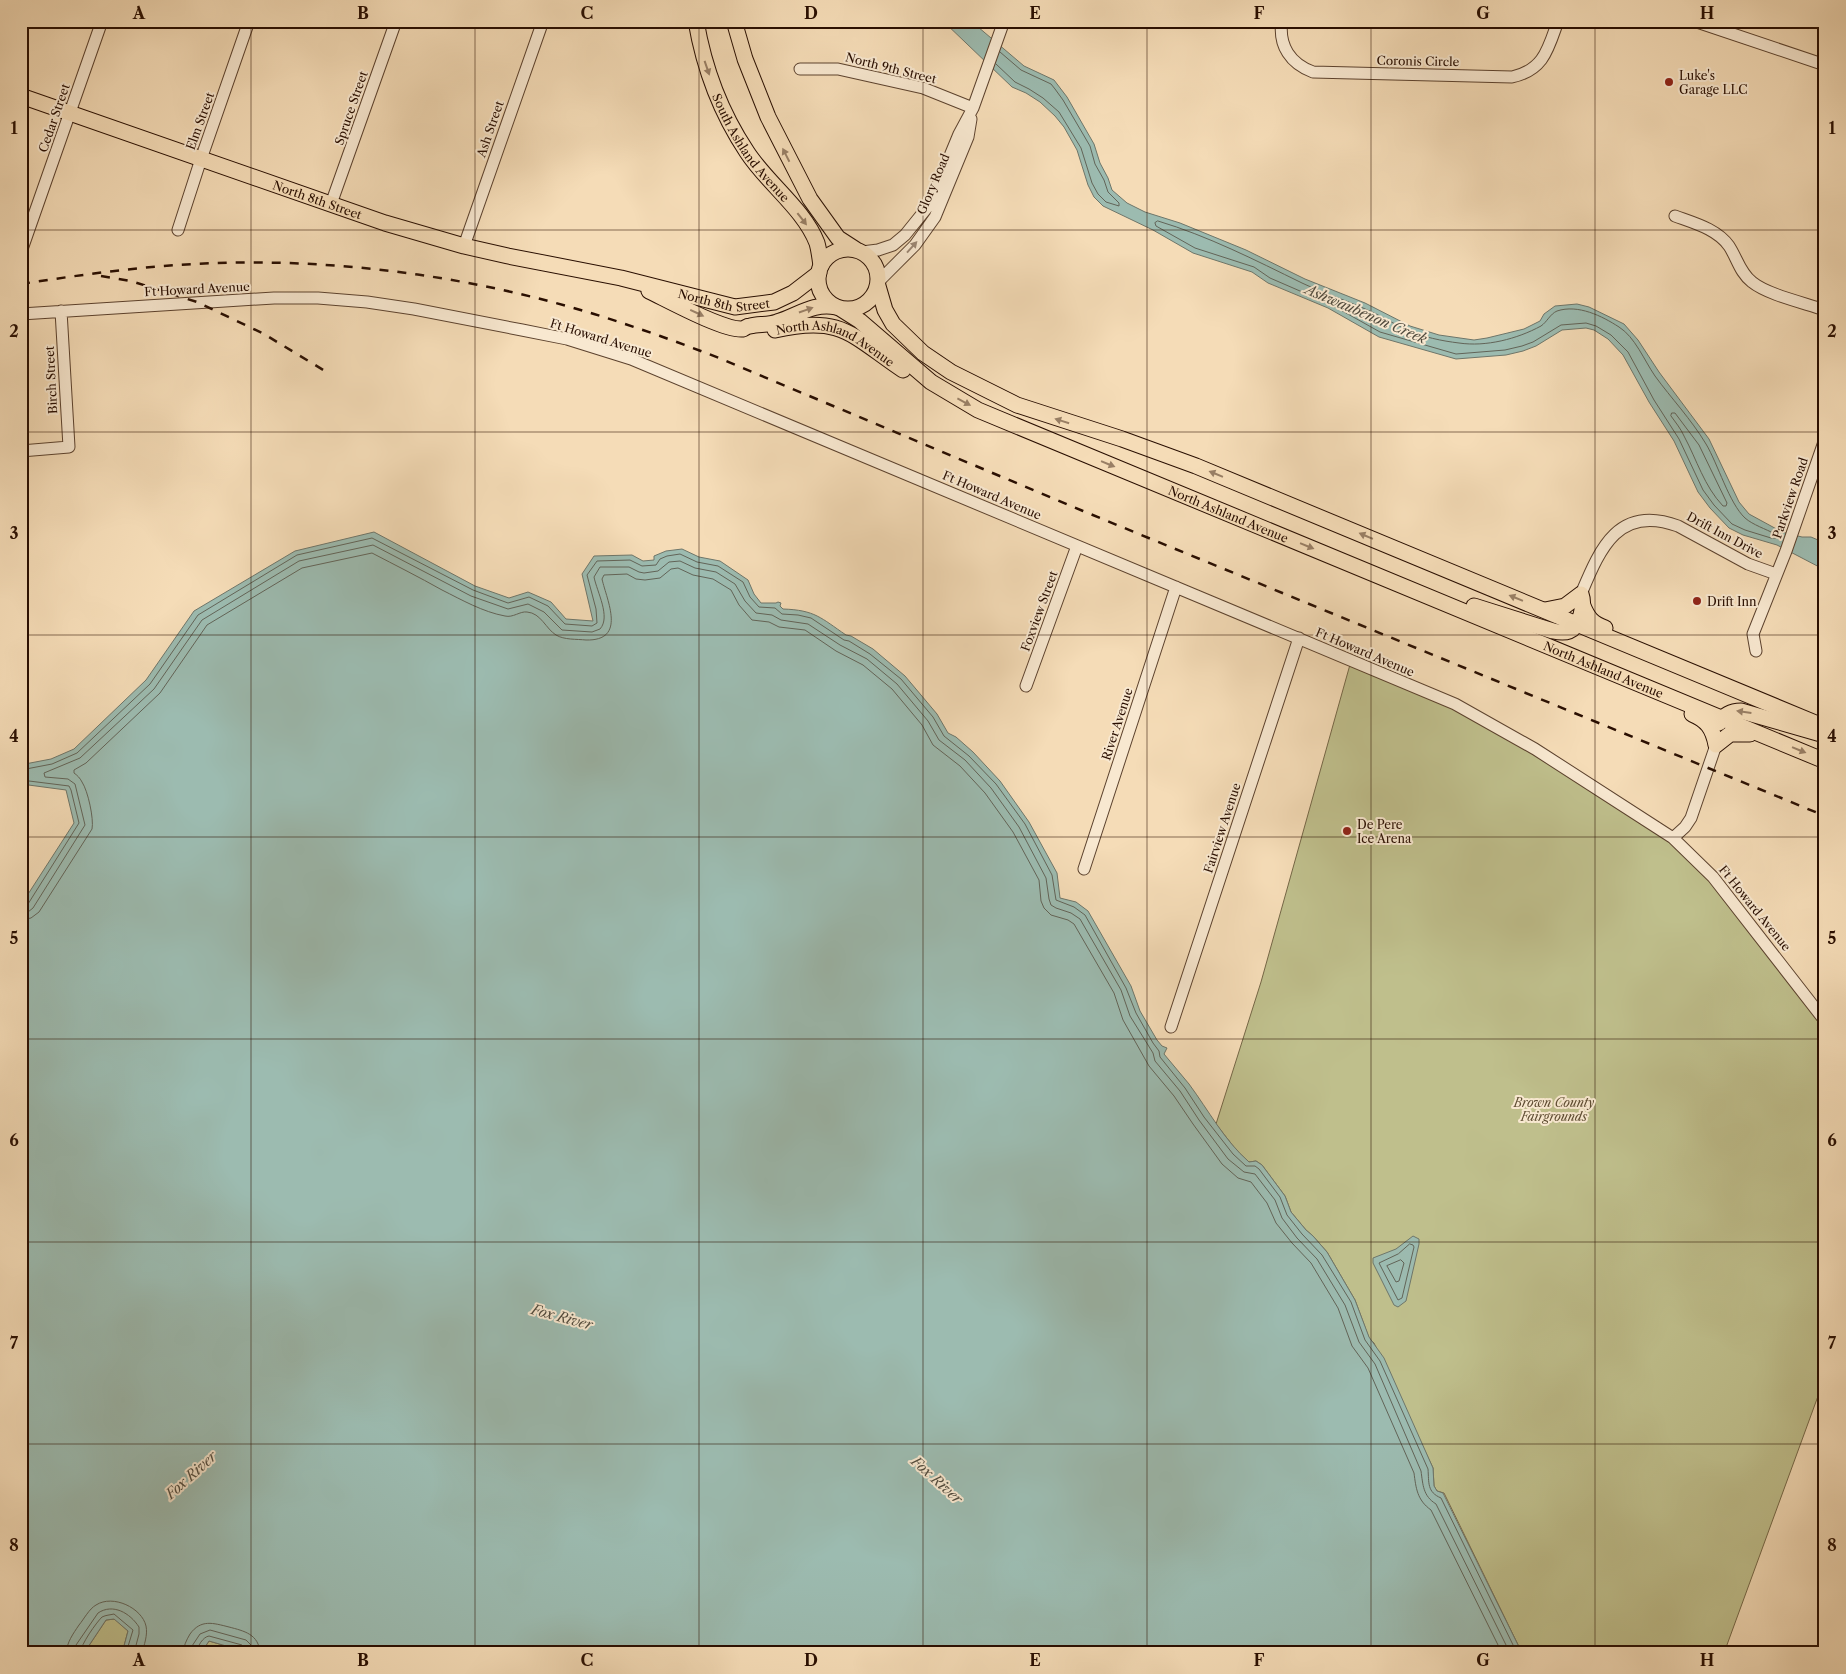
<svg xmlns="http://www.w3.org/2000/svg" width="1846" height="1674" font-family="'Libre Caslon Text',serif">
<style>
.green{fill:#bfbf8c;stroke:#746646}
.water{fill:#9cbbb0;stroke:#6e766a}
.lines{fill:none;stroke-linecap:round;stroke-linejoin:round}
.shore{stroke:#626458;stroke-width:1}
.minor-casing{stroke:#5c422e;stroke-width:13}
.major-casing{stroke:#290e01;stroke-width:17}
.minor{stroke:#f8e8d0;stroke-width:11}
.major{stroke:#f5dcb7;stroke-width:15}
.rail{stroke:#290e01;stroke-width:2.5;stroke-dasharray:9 9;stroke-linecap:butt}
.oneway{fill:#997f65}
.oneway2{fill:#9b8673}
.grid{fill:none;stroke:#290e01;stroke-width:1;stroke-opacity:0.55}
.poi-dot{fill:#8f2418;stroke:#f8e8d0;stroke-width:2}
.labels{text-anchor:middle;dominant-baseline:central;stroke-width:4;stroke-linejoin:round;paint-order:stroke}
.street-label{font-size:12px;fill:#290e01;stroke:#f8e8d0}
.poi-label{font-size:12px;fill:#290e01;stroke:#f8e8d0;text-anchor:start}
.park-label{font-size:12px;font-style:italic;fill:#5e4c32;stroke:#f8e8d0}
.water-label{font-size:14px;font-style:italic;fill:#514b3e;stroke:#f8e8d0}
.neatline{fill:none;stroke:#290e01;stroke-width:2}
.grid-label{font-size:16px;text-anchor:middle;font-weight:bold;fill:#290e01}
</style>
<rect width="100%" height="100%" fill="#f5dcb7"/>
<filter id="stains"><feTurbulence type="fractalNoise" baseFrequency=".004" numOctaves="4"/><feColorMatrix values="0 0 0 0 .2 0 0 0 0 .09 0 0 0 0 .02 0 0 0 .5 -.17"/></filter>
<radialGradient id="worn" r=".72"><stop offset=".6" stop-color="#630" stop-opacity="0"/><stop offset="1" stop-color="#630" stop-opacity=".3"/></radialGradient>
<path class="green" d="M 1351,661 L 1455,704 L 1673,838 L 1713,877 L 1825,1021 L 1825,1377 L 1724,1653 L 1522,1653 L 1444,1493 L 1437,1491 L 1434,1486 L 1433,1468 L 1374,1343 L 1369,1338 L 1355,1300 L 1327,1252 L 1313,1236 L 1306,1230 L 1291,1212 L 1285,1196 L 1262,1165 L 1256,1161 L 1249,1162 L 1237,1151 L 1216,1124 L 1261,982 Z
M 115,1619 L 128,1631 L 124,1646 L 121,1653 L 84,1653 L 106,1620 Z
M 209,1641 L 240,1650 L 242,1653 L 201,1653 Z"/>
<path class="water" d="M 943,21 L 971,21 L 1024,66 L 1054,80 L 1067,97 L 1094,144 L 1100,163 L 1108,178 L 1112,190 L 1127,203 L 1145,212 L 1180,223 L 1246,250 L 1305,279 L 1365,303 L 1410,326 L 1439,335 L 1474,340 L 1487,338 L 1524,329 L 1540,321 L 1544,314 L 1555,306 L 1577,304 L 1589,307 L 1624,324 L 1638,340 L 1659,372 L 1709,439 L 1739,502 L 1749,514 L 1782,532 L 1802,537 L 1811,537 L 1825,543 L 1825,570 L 1777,545 L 1743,535 L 1729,528 L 1710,508 L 1698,492 L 1674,441 L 1649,402 L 1623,355 L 1608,339 L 1594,330 L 1586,328 L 1562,330 L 1536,346 L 1523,351 L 1506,355 L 1456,359 L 1379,337 L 1328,308 L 1268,283 L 1252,272 L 1193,253 L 1153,230 L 1103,206 L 1094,197 L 1088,185 L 1077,150 L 1064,127 L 1055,116 L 1040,102 L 1026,93 L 1012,87 Z
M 374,532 L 475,586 L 509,598 L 528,592 L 551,602 L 566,619 L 593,621 L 582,574 L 594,556 L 632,555 L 643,561 L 654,560 L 654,556 L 666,551 L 682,549 L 699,557 L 720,561 L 748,580 L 754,594 L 761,603 L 776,603 L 778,602 L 781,603 L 780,606 L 783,609 C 815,610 821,618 846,635 L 851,636 L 873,649 L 905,676 L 937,714 L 948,733 L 956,737 L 973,752 L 1000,781 L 1029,822 L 1057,873 L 1060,898 L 1076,902 L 1088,911 L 1131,986 L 1140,1011 L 1157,1040 L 1162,1046 L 1167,1048 L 1164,1054 C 1172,1064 1181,1074 1189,1084 C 1209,1111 1224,1140 1249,1162 L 1256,1161 L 1262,1165 L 1285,1196 L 1291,1212 L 1306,1230 L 1313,1236 L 1327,1252 L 1355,1300 L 1369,1337 L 1384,1358 L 1433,1468 L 1434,1486 L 1437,1491 L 1443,1493 L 1522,1653 L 243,1653 L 240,1650 L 209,1641 L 201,1653 L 121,1653 L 124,1646 L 128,1631 L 114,1619 L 106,1620 L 84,1653 L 21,1653 L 21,905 L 74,823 L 66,790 L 21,784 L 21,763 L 25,764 L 51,759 L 74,749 L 146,680 L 194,611 L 295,551 Z
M 1413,1236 L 1419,1239 L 1419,1244 L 1406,1301 L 1398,1307 L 1394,1305 L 1373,1263 L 1373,1258 L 1396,1249 Z"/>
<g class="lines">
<path class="shore" d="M 996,64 L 1015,82 L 1029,89 L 1043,98 L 1059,112 L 1081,148 L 1092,183 L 1098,194 L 1106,202 L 1119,206 L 1119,203 L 1108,192 L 1104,180 L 1095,164 L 1090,146 L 1063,100 L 1055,89 L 1051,84 L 1021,70 L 1000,52
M 1158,221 C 1208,236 1255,260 1302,283 C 1322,293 1343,299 1363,308 C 1378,314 1392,323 1407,330 C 1423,337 1442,341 1459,343 C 1486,347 1517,339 1541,326 C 1547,322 1550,314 1557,311 C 1578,304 1602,316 1619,327 C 1635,337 1644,360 1655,376 C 1671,398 1691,419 1706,444 C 1718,464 1729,503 1745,518 C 1753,525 1766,529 1775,534 L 1776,538 L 1771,538 L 1745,530 L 1732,524 L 1714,505 L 1703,490 L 1679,439 L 1654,400 L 1628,352 L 1611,335 L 1596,326 L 1586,323 L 1561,325 L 1533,342 L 1522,346 L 1505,350 L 1456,354 L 1380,332 L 1330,304 L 1270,278 L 1254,267 L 1195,248 L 1156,226 L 1155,223 Z
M 1672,413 L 1675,413 L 1699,445 L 1727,503 L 1726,506 L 1723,506 C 1704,486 1697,460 1684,436 C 1681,429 1676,423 1671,416 Z
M 21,768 L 26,769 L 52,764 L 77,753 L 150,684 L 198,615 L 297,555 L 372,538 L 473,590 L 508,603 L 529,597 L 548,606 L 565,624 L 592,626 L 597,623 L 596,609 L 587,575 L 597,561 L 630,560 L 642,566 L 656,565 L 660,559 L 667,556 L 680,554 L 697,562 L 718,566 L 743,582 L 750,597 L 759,607 L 775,608 L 782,614 L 798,615 L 811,618 L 844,640 L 849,641 L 870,654 L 901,679 L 933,717 L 944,736 L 969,756 L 996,784 L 1025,824 L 1052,875 L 1056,900 L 1074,907 L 1085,915 L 1126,988 L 1136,1013 L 1153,1043 L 1159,1051 L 1160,1057 L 1185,1088 L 1204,1117 L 1233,1154 L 1246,1166 L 1255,1166 L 1259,1169 L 1280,1197 L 1287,1215 L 1302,1234 L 1322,1255 L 1351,1302 L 1365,1340 L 1380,1361 L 1428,1469 C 1429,1483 1427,1492 1441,1498 L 1517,1653
M 21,780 L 69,786 L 71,790 L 79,823 L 28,904 L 21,906
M 21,913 L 28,912 L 33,908 L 85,825 L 75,784 L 68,779 L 45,777 L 44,773 L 80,758 L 154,689 L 202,620 L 299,561 L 373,545 L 471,596 L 508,609 L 528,604 L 544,612 L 562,630 L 592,632 L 600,629 C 611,617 597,592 594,577 L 600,567 L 629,567 L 639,572 L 644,573 L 658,571 L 669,562 L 680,561 L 695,568 L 716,572 L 735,584 L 745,601 L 756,613 L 772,615 L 781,620 L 808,624 L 840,645 L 867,659 L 897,684 L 928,721 L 939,740 L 965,760 L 991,788 L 1019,827 L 1046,878 L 1049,899 L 1051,905 L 1056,908 L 1071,913 L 1080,919 L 1121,990 L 1130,1016 L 1153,1053 L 1155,1061 L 1180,1091 L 1199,1120 L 1228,1159 L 1244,1172 L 1255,1174 L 1275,1200 L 1282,1218 L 1297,1238 L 1317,1259 L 1345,1305 L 1359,1342 L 1375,1364 L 1421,1471 C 1423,1485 1423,1496 1436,1504 L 1510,1653
M 21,920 L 31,918 L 39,912 L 92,829 C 94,819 88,791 82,782 C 80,778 77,775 74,773 L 74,770 L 86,763 L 160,693 L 207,625 L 302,568 L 372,553 C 395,565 419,577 442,590 C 462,600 483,612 505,616 C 513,618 520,611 527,612 C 541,613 546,629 556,635 C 564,640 577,639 586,640 C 627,641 607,601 602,579 L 604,575 L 627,574 L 636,579 L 645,580 L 660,578 L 671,569 L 678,568 L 693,575 L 713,579 L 731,590 L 739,605 L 752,620 L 769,622 L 779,627 L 805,630 L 836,651 L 863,665 L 892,689 L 922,725 L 933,745 L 960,766 L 985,793 L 1013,832 L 1039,880 L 1041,901 L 1044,908 L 1051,915 L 1068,920 L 1074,924 L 1114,993 L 1123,1020 L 1149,1066 L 1174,1096 L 1193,1124 L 1222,1164 L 1238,1178 L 1251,1182 L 1267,1203 L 1276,1223 L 1292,1243 L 1311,1263 L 1338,1308 L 1352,1346 L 1368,1368 L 1414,1473 C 1416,1488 1417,1500 1431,1510 L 1502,1653
M 1410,1244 L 1413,1245 L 1414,1247 L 1402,1298 L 1398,1300 L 1379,1263 L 1398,1254 Z
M 1401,1260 L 1404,1263 L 1399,1281 L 1396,1282 L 1387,1266 Z
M 66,1653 C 67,1642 73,1634 79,1625 C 84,1619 89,1609 96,1605 C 113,1594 142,1608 146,1626 C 148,1635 144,1645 142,1653
M 74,1653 L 76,1645 L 98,1613 C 113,1603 130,1613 139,1627 L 139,1634 L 134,1653
M 80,1653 C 81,1644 96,1623 102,1617 C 106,1615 110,1615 114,1614 L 133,1630 L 126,1653
M 183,1653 C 184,1645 186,1641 190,1634 C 201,1619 213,1623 229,1627 C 244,1631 259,1634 260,1653
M 191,1653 L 192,1646 L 200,1634 L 210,1630 L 246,1640 L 251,1645 L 252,1653
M 197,1653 C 197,1646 203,1637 209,1636 L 242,1645 L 245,1648 L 246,1653"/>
<defs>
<path id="minor" d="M 1282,21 C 1278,46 1291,64 1313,72 L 1512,77 C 1544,70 1548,49 1558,21
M 1694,21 L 1825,65
M 800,69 L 838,69 L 923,88 L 973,108
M 331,204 L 396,21
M 1675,216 C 1694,223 1717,229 1729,246 C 1737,258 1740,273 1752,282 C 1768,295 1805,303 1825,310
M 178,230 L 201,159 L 249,21
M 464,246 L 543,21
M 21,252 L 102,21
M 862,252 L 878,250 L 893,245 L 905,235 L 930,204 L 959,134 L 973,108 L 1004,21
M 878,282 L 915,245 L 935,217 L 968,137 L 971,119
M 21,314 L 225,301 L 274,298 L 318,298 L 367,302 L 414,309 L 522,330 L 567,339 L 631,359 L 1455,704 L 1535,749 L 1673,838 L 1713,877 L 1825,1021
M 21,451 L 69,447 L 61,311
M 1581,594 C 1600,549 1618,504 1678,526 L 1748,564 L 1776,574
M 1756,651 L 1753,634 L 1786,551 L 1825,439
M 1026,686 L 1077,546
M 1673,838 L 1685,827 L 1691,818 L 1716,745
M 1084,869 L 1176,587
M 1171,1027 L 1299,638"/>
<g id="major">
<path id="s1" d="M 696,21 C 704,68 721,113 747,152 C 767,183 804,209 817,243 C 819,250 820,258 821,266"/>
<path d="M 734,21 L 745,59 L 768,117 L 810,199 L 838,238 L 855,249"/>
<path id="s2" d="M 21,96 L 385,223 L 464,246 L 508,256 L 621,278 L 735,307 L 774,302 L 793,293 L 819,273"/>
<circle cx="848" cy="279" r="30"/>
<path d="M 878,286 L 885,310 L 893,324 L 923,353 L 951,372 L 1017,405 L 1122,439 L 1196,466 L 1825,727"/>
<path d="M 649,291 C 668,300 724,331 743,329 C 745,328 747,326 750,326 C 759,324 768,325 777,322 C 797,316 814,302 836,307"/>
<path id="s3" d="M 841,309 L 860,321 L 931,382 L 978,410 L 1825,761"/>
<path id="s4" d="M 775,330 C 842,315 851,335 903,370"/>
<path d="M 1474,606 L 1553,631 C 1558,632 1564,633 1569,631 C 1581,626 1585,605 1581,594 L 1565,606 L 1545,610"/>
<path d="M 1583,606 C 1588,618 1592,623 1605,628"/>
<path d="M 1692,714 C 1707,720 1713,729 1716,745 L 1730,734 L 1750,734"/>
<path d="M 1719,723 C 1724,715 1732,711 1741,711 L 1821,734"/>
</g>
</defs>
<use href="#minor" class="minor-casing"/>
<use href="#major" class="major-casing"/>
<use href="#minor" class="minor"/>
<use href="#major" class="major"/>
<path class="rail" d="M 101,276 L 131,281 L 197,302 L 264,334 L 325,371
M 21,284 C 86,274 151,265 217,263 C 342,259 474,277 594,314 C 636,327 678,342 719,358 L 1083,511 L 1825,816"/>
</g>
<defs><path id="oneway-solid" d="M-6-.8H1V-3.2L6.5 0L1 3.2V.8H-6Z" transform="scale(1.25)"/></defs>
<g class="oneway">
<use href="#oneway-solid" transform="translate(707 68) rotate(71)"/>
<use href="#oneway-solid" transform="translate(786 155) rotate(-117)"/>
<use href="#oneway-solid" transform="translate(802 219) rotate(52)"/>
<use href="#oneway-solid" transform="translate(806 310) rotate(-19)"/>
<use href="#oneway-solid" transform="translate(697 313) rotate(25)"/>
<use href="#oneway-solid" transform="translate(964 402) rotate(28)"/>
<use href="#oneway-solid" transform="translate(1062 421) rotate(-162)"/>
<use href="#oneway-solid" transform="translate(1108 464) rotate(22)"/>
<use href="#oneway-solid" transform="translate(1216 474) rotate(-158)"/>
<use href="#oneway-solid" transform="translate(1366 536) rotate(-157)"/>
<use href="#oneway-solid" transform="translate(1307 546) rotate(22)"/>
<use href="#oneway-solid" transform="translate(1516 598) rotate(-158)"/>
<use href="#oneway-solid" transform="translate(1744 712) rotate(-172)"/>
<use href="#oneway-solid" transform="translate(1799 750) rotate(22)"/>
</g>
<use class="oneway2" href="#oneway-solid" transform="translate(912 247) rotate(-48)"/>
<path class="grid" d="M 251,21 L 251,1653M 475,21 L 475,1653M 699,21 L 699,1653M 923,21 L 923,1653M 1147,21 L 1147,1653M 1371,21 L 1371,1653M 1595,21 L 1595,1653M 21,230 L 1825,230M 21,432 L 1825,432M 21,635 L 1825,635M 21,837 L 1825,837M 21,1039 L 1825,1039M 21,1242 L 1825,1242M 21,1444 L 1825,1444"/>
<g class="poi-dot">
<circle cx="1669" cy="82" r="5"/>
<circle cx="1697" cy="601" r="5"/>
<circle cx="1347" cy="831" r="5"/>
</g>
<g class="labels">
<g class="street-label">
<text transform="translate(1418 61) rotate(1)">Coronis Circle</text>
<text transform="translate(891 68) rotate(14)">North 9th Street</text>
<text transform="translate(351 108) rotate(-71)">Spruce Street</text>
<text transform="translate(54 118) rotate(-71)">Cedar Street</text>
<text transform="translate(200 121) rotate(-70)">Elm Street</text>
<text transform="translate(490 129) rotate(-71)">Ash Street</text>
<text stroke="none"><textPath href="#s1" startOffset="140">South Ashland Avenue</textPath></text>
<text transform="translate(933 184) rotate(-67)">Glory Road</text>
<text stroke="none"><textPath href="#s2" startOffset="314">North 8th Street</textPath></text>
<text transform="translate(197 289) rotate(-3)">Ft Howard Avenue</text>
<text stroke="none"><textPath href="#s2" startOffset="734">North 8th Street</textPath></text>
<text transform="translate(601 338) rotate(17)">Ft Howard Avenue</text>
<text stroke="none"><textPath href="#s4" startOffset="65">North Ashland Avenue</textPath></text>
<text transform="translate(51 380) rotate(-93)">Birch Street</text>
<text transform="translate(992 495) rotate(23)">Ft Howard Avenue</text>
<text transform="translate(1790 498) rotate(-71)">Parkview Road</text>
<text stroke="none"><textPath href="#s3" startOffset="442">North Ashland Avenue</textPath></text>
<text transform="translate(1725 535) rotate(28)">Drift Inn Drive</text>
<text transform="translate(1039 611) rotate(-70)">Foxview Street</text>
<text transform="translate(1365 652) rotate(23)">Ft Howard Avenue</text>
<text stroke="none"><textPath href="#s3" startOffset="848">North Ashland Avenue</textPath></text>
<text transform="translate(1117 724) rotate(-72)">River Avenue</text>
<text transform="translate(1222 828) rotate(-72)">Fairview Avenue</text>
<text transform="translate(1755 908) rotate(51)">Ft Howard Avenue</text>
</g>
<g class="poi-label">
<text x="1679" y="75">Luke's<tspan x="1679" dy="14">Garage LLC</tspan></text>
<text x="1707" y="601">Drift Inn</text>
<text x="1357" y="824">De Pere<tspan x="1357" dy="14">Ice Arena</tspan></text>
</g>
<g class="park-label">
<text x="1554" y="1102">Brown County<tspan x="1554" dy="14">Fairgrounds</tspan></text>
</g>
<g class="water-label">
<text transform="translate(1366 314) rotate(23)">Ashwaubenon Creek</text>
<text transform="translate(562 1317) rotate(15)">Fox River</text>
<text transform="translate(191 1475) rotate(-42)">Fox River</text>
<text transform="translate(937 1480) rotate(42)">Fox River</text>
</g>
</g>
<rect width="1846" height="1674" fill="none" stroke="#f5dcb7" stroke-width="55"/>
<rect x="28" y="28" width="1790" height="1618" class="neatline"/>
<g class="grid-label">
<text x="139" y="19">A</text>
<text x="363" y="19">B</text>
<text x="587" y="19">C</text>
<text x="811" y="19">D</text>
<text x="1035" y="19">E</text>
<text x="1259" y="19">F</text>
<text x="1483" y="19">G</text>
<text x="1707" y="19">H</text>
<text x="14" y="134">1</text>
<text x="1832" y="134">1</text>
<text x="14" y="337">2</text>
<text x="1832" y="337">2</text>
<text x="14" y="539">3</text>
<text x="1832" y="539">3</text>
<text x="14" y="742">4</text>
<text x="1832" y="742">4</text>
<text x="14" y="944">5</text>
<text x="1832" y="944">5</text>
<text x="14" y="1146">6</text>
<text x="1832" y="1146">6</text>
<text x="14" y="1349">7</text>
<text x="1832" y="1349">7</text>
<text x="14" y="1551">8</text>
<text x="1832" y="1551">8</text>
<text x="139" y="1666">A</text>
<text x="363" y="1666">B</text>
<text x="587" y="1666">C</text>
<text x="811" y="1666">D</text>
<text x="1035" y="1666">E</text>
<text x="1259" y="1666">F</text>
<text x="1483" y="1666">G</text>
<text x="1707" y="1666">H</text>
</g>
<rect width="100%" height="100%" filter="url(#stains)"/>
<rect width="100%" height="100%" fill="url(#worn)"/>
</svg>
